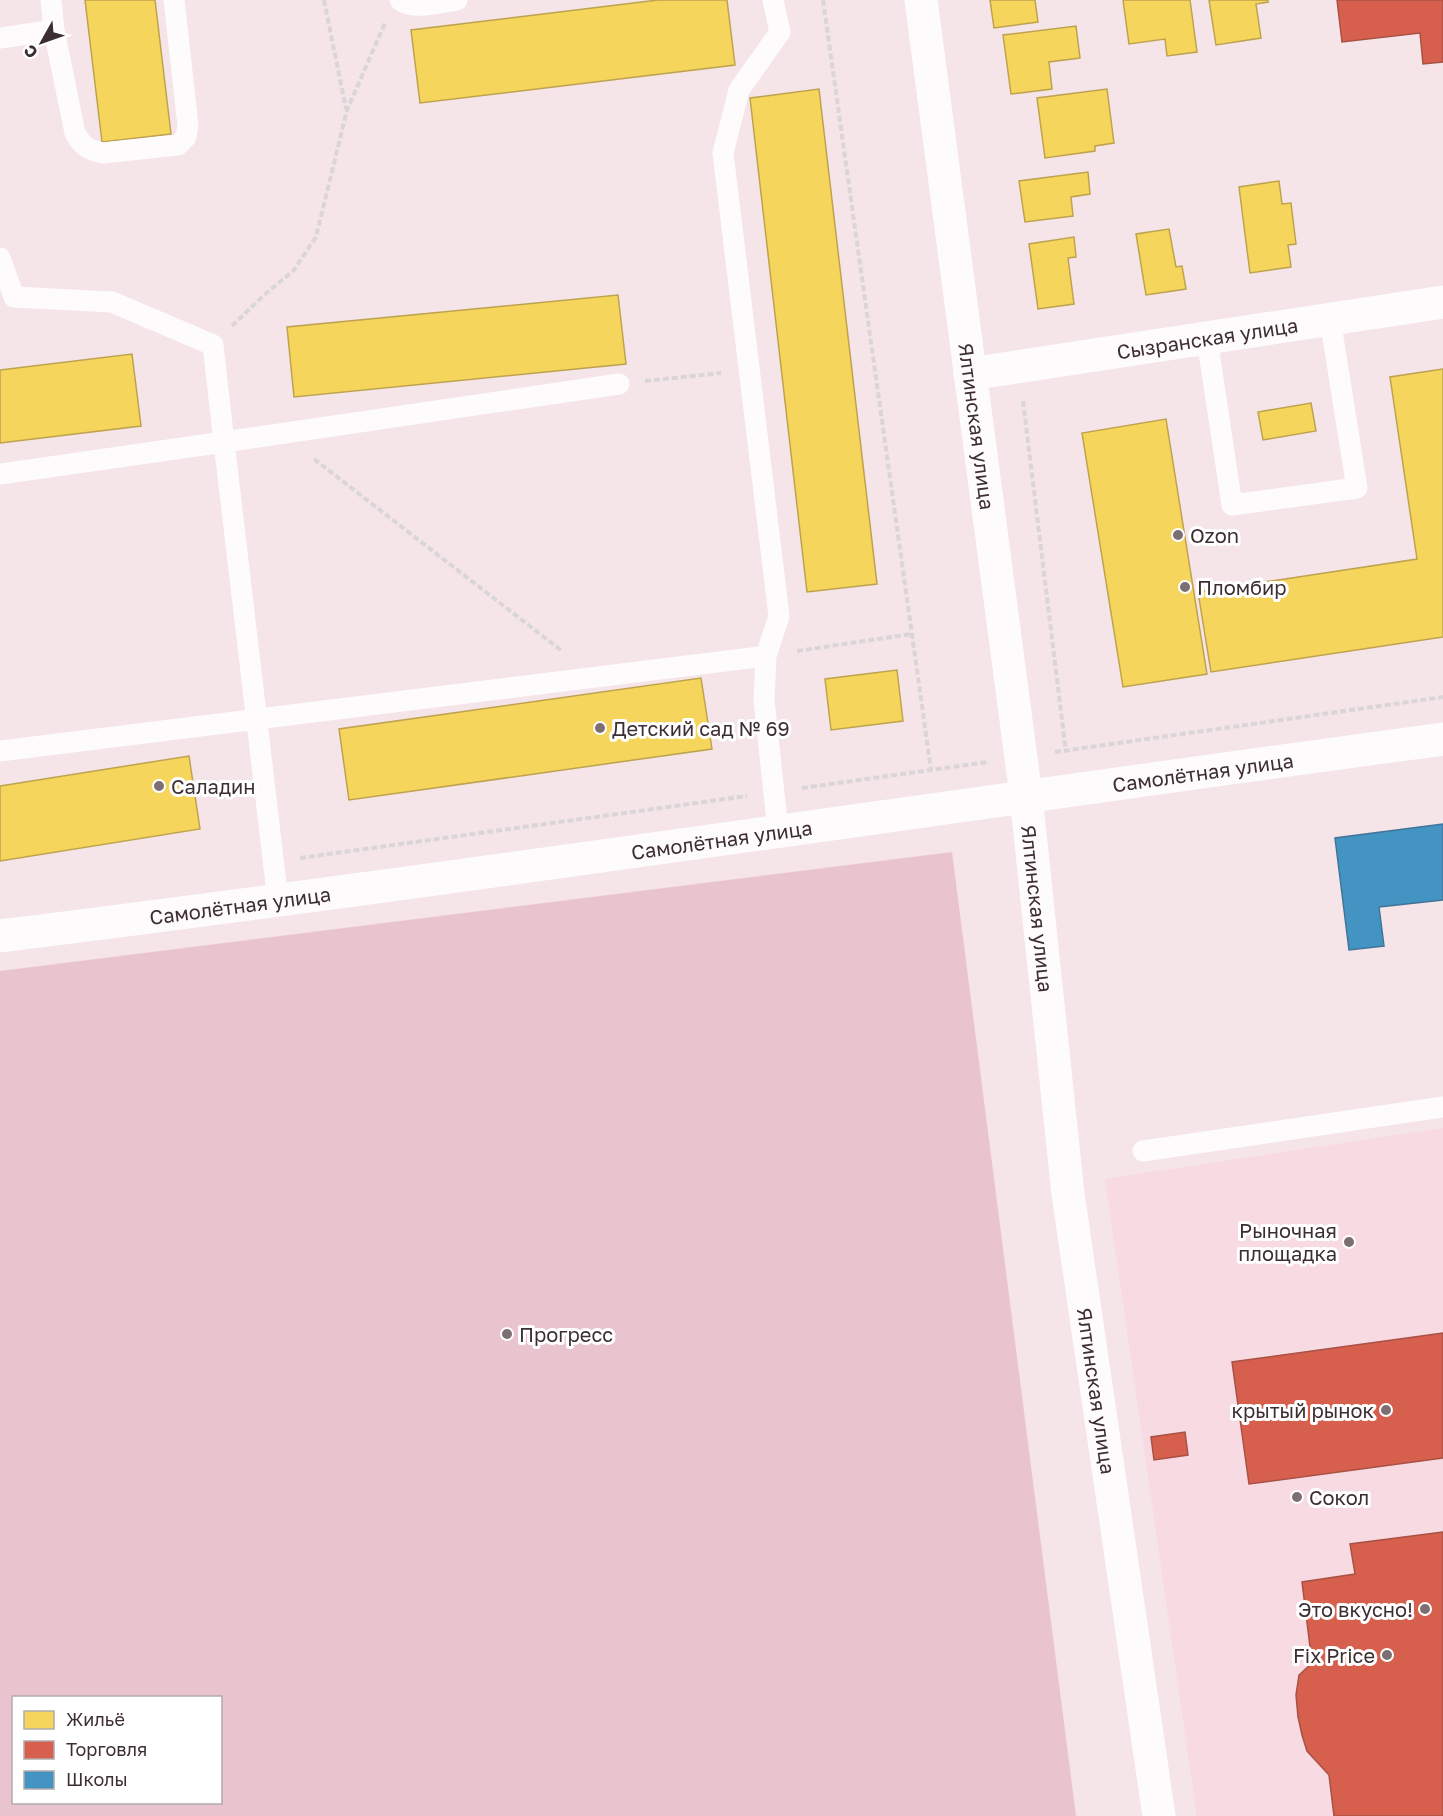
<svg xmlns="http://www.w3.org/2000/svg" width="1443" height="1816" font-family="'Golos Text',sans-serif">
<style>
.built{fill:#f8dbe2}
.green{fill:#e9c4ce;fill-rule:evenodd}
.homes{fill:#f6d55c;stroke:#bea34f;stroke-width:1.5}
.shops{fill:#d6604d;stroke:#a85145;stroke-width:1.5}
.schools{fill:#4393c3;stroke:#417598;stroke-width:1.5}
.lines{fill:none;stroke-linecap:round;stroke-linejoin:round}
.path{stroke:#dad5d6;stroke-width:4;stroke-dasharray:6 3;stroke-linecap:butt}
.service{stroke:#fefbfc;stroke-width:21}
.minor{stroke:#fefbfc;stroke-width:33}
.tertiary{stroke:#fefbfc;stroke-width:33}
.poi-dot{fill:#7d6e72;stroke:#fff;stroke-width:2}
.labels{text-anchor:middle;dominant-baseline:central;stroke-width:6;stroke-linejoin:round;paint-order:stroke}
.street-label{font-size:20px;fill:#3d2e32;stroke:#fff}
.poi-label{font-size:20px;fill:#3d2e32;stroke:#fff;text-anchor:start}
</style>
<rect width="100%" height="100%" fill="#f5e4e8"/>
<path class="built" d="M 1443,1128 L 1443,1816 L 1197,1816 L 1105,1179 Z"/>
<path class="green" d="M 952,852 L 1076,1816 L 0,1816 L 0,971 ZM 14,1698 L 220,1698 L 220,1802 L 14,1802 Z"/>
<path class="homes" d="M 85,0 L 155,0 L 171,134 L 102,142 Z
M 658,0 L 727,0 L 735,65 L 420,103 L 411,30 Z
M 990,0 L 1035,0 L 1038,22 L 994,28 Z
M 1123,0 L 1190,0 L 1197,52 L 1167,56 L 1165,39 L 1129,44 Z
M 1209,0 L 1268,0 L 1268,2 L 1256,4 L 1261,38 L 1216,45 Z
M 1076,26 L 1080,58 L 1049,62 L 1052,89 L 1011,94 L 1003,35 Z
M 819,89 L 877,584 L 807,592 L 750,98 Z
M 1107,89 L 1114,143 L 1095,146 L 1095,151 L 1045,158 L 1037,98 Z
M 1088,172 L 1090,194 L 1071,197 L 1073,216 L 1025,222 L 1019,181 Z
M 1279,181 L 1282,204 L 1291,203 L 1296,244 L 1288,245 L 1291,267 L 1250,273 L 1239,187 Z
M 1169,229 L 1176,267 L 1182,266 L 1186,289 L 1146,295 L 1136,234 Z
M 1074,237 L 1076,257 L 1068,258 L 1074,304 L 1038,309 L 1029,244 Z
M 618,295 L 626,364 L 294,397 L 287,327 Z
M 132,354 L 141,426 L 0,443 L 0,370 Z
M 1443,369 L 1443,637 L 1211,672 L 1198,592 L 1417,559 L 1390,377 Z
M 1311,403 L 1316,431 L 1263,440 L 1258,412 Z
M 1166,419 L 1207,674 L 1123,687 L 1082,433 Z
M 897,670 L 903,721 L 831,730 L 825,679 Z
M 701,678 L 712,749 L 349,800 L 339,729 Z
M 189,756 L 200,829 L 0,861 L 0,786 Z"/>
<path class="shops" d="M 1337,0 L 1443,0 L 1443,62 L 1423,64 L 1420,33 L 1342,42 Z
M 1443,1333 L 1443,1458 L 1249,1484 L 1232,1362 Z
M 1185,1432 L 1188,1455 L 1154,1460 L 1151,1437 Z
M 1443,1532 L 1443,1816 L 1334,1816 L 1329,1775 L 1307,1751 L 1302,1735 L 1298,1717 L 1296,1695 L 1299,1675 L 1312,1663 L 1302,1582 L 1355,1574 L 1350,1544 Z"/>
<path class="schools" d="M 1443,824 L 1443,900 L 1379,907 L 1384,946 L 1349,950 L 1335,838 Z"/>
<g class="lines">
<path class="path" d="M 324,0 L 346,109
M 823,0 L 931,770
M 232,326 L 263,296 L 294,270 L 316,237 L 347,110 L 385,23
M 645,381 L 721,373
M 1023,401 L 1066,753
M 314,459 L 562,651
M 797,651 L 912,634
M 1055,752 L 1443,697
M 802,788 L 988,762
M 300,858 L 747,796"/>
<path class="service" d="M 51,0 L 54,30 L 75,133 C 82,146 88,150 103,153 L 178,145 L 186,137 L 188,125 L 174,0
M 400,0 C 414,11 441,2 457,0
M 0,38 L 54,30
M 0,258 L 14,297 L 112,302 L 213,345 L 224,442 L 619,384
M 1207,339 L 1232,505 L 1357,488 L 1330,319
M 0,474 L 224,442 L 278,901
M 766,656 L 779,616 L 723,153 L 739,90 L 780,32 L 773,0
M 0,751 L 766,656 L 764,700 L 778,831
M 1143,1151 L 1443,1107"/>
<g class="minor">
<path id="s1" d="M 921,0 L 1026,796 L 1068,1194 L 1159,1816"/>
<path id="s2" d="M 970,374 L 1443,302"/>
</g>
<path class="tertiary" id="s3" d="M 0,936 C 482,876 962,804 1443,739"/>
</g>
<g class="poi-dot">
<circle cx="1178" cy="535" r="6"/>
<circle cx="1185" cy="587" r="6"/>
<circle cx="600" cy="728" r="6"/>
<circle cx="159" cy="786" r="6"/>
<circle cx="1349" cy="1242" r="6"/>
<circle cx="507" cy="1334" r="6"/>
<circle cx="1386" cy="1410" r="6"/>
<circle cx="1297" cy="1497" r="6"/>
<circle cx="1425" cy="1609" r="6"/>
<circle cx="1387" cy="1655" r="6"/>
</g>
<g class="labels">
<g class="street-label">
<text stroke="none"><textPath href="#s2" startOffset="240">Сызранская улица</textPath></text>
<text stroke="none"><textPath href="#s1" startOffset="430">Ялтинская улица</textPath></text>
<text stroke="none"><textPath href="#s3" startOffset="1214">Самолётная улица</textPath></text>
<text stroke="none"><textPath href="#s3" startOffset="728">Самолётная улица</textPath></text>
<text stroke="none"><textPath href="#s3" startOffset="242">Самолётная улица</textPath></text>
<text stroke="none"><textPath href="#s1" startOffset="916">Ялтинская улица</textPath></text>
<text stroke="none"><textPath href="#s1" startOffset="1402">Ялтинская улица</textPath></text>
</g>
<g class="poi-label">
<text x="1190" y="535">Ozon</text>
<text x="1197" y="587">Пломбир</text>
<text x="612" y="728">Детский сад № 69</text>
<text x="171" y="786">Саладин</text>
<text x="1337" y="1230" text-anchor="end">Рыночная<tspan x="1337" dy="23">площадка</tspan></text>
<text x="519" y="1334">Прогресс</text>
<text x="1374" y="1410" text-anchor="end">крытый рынок</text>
<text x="1309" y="1497">Сокол</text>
<text x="1413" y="1609" text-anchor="end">Это вкусно!</text>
<text x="1375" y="1655" text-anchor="end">Fix Price</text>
</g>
</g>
<rect x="12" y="1696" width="210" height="108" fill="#ffffff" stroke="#b1abad" stroke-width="1.5"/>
<rect x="24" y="1711" width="30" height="18" fill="#f6d55c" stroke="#b1abad" stroke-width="1.5"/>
<text x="66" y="1726" font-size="18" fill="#3d2e32">Жильё</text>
<rect x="24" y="1741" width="30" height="18" fill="#d6604d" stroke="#b1abad" stroke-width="1.5"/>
<text x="66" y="1756" font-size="18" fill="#3d2e32">Торговля</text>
<rect x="24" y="1771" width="30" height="18" fill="#4393c3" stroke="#b1abad" stroke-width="1.5"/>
<text x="66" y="1786" font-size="18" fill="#3d2e32">Школы</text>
<g transform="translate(42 42) rotate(230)" stroke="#ffffff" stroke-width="4.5" paint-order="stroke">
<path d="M0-4.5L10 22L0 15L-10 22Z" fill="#3d2e32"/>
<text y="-9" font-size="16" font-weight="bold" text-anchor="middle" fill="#3d2e32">С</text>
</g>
</svg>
